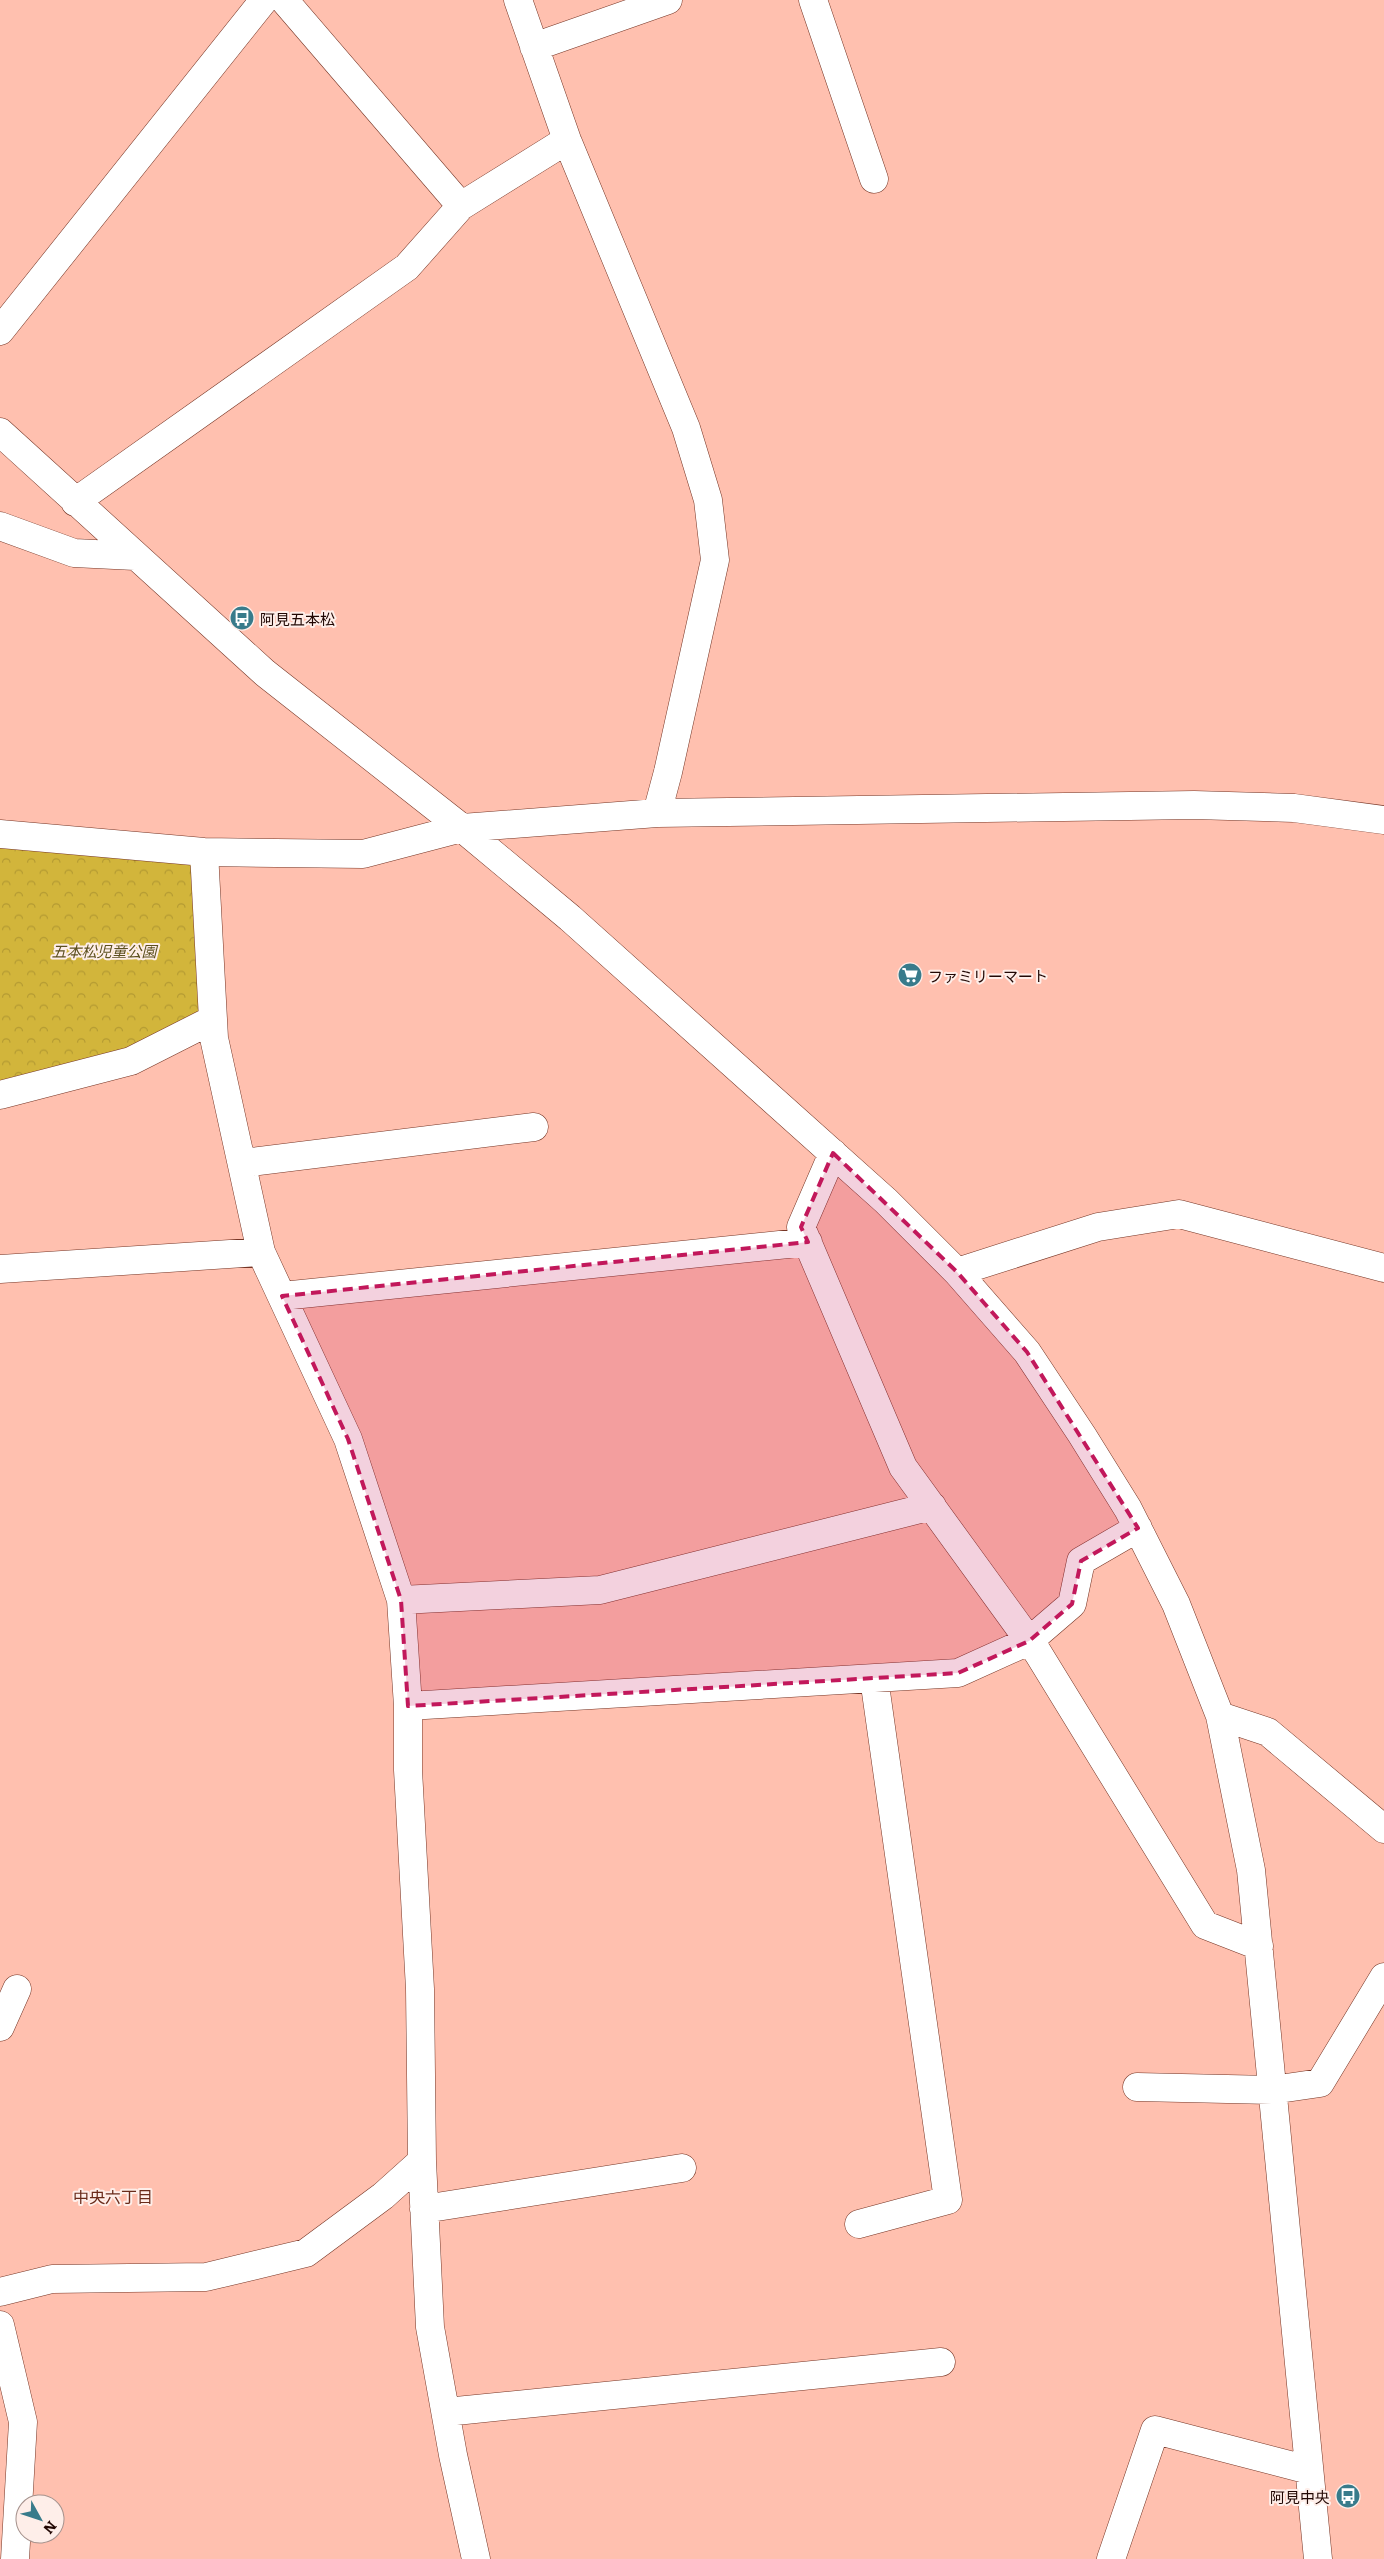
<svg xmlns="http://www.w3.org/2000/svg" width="1384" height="2559" font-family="Literata,'Noto Sans JP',serif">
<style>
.forest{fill:url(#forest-crowns)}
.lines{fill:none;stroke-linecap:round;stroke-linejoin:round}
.minor-casing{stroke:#763525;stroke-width:29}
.minor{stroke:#fff;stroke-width:28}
.marked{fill:#c2185b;fill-opacity:0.2;stroke:#c2185b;stroke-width:4;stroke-dasharray:10 6;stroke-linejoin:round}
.labels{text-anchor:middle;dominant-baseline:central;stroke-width:4;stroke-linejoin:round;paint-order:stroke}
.poi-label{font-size:15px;fill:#210703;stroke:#feeee9;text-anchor:start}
.park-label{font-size:15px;font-style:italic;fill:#5d501f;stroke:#feeee9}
.neighbourhood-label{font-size:16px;fill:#6a2b1a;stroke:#feeee9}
</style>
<defs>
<pattern id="forest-crowns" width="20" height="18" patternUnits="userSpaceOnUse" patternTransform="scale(1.25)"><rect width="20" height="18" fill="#d2b53b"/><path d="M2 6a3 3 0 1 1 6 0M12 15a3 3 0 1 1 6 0" fill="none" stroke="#b49a32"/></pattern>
</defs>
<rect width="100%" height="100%" fill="#ffc0af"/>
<path class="forest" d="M 0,834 L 204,852 L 212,1020 L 0,1095 Z"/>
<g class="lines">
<defs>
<path id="minor" d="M 284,0 L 461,206
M 518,0 L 567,140 L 686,428 L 708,500 L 715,560 L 668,772 L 657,813
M 813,0 L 874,179
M 534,47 L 668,0
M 0,331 L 264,0
M 0,432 L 265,673 L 462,828 L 570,918 L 886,1201 L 957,1272 L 1027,1352 L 1082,1435 L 1128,1509 L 1176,1604 L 1220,1716 L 1251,1870 L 1318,2559
M 75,502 L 407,267 L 461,206 L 567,140
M 0,526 L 74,553 L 135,556
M 0,834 L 204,852 L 363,854 L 462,828 L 657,813 L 1194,805 L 1294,808 L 1384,820
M 0,1095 L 131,1061 L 212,1020
M 833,1153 L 801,1227 L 903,1467 L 1038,1653 L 1205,1925 L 1259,1946
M 242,1163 L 534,1127
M 0,1269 L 261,1252
M 957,1272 L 1098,1227 L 1179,1214 L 1384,1268
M 282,1296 L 808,1242
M 401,1600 L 600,1590 L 932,1506
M 408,1706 L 958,1673 L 1029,1641 L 1072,1604 L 1081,1561 L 1138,1528
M 1220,1716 L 1268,1732 L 1384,1829
M 0,2027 L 17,1989
M 1137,2087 L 1272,2090 L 1320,2083 L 1384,1977
M 422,2161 L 430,2327 L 453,2455 L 476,2559
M 424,2209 L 682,2168
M 859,2224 L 948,2200 L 874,1678
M 0,2292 L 52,2279 L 206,2277 L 306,2253 L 383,2196 L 422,2161 L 420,1989 L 408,1770 L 408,1706 L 401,1600 L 348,1439 L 261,1252 L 214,1038 L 204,852
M 0,2325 L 23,2422 L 15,2559
M 446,2412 L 941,2362
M 1111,2559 L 1155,2430 L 1309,2470"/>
</defs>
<use href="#minor" class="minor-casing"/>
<use href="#minor" class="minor"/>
</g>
<path class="marked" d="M 833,1153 L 957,1272 L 1027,1352 L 1138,1528 L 1081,1561 L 1072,1604 L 1029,1641 L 958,1673 L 408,1706 L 401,1600 L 348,1439 L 282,1296 L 808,1242 L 801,1227 Z"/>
<defs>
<symbol id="bus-disc" viewBox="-11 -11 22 22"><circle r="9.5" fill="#387b8b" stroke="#feeee9"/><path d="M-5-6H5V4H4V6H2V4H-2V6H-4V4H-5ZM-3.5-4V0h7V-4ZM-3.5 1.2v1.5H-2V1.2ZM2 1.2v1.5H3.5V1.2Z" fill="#fff"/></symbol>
<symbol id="supermarket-disc" viewBox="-11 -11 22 22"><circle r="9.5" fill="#387b8b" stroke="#feeee9"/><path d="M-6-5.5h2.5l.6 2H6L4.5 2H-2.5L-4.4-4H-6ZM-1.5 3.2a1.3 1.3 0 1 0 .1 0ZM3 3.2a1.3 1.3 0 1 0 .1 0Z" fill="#fff"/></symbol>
</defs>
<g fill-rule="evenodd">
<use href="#bus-disc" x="228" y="604" width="28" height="28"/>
<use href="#supermarket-disc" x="896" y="961" width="28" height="28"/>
<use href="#bus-disc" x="1334" y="2482" width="28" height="28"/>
</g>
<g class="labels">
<g class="poi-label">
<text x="260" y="618">阿見五本松</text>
<text x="928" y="975">ファミリーマート</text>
<text x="1330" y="2496" text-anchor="end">阿見中央</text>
</g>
<g class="park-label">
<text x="104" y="950">五本松児童公園</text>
</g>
<g class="neighbourhood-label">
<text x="113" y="2196">中央六丁目</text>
</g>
</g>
<g transform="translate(40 2519) rotate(130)"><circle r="24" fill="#feeee9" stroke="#a6928d"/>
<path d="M0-4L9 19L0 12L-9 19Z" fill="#387b8b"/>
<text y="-8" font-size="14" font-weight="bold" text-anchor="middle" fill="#210703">N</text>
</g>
</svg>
